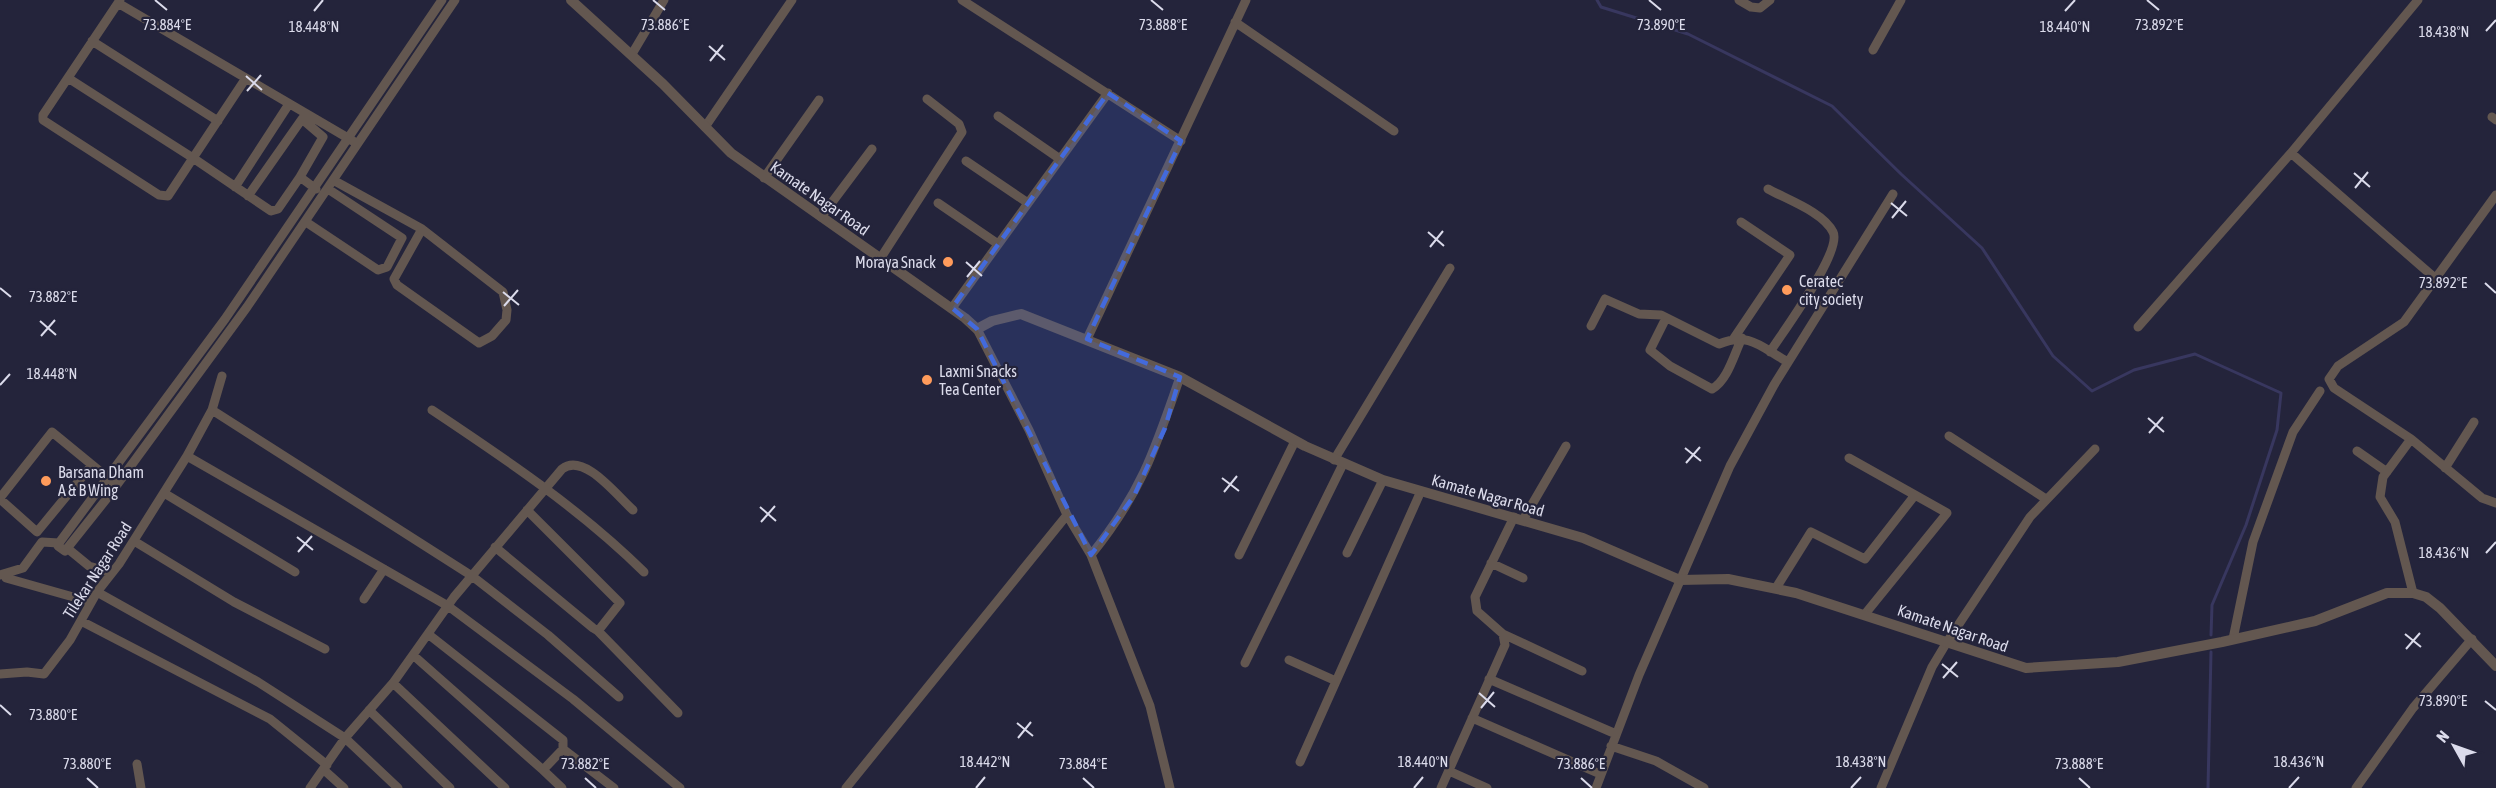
<svg xmlns="http://www.w3.org/2000/svg" width="2496" height="788" font-family="'Asap Condensed',sans-serif">
<style>
.lines{fill:none;stroke-linecap:round;stroke-linejoin:round}
.stream{stroke:#38375f;stroke-width:3}
.minor{stroke:#635750;stroke-width:9}
.tertiary{stroke:#635750;stroke-width:10}
.marked{fill:#436adc;fill-opacity:0.2;stroke:#436adc;stroke-width:4.5;stroke-dasharray:12 8;stroke-linejoin:round}
.ticks{fill:none;stroke:#dbdbeb;stroke-width:2}
.poi-dot{fill:#ff9b5b;stroke:#24243b;stroke-width:2}
.labels{text-anchor:middle;dominant-baseline:central;stroke-width:4.5;stroke-linejoin:round;paint-order:stroke}
.street-label{font-size:16px;fill:#dbdbeb;stroke:#24243b}
.poi-label{font-size:16px;fill:#dbdbeb;stroke:#24243b;text-anchor:start}
.ticks-label{font-size:15px;text-anchor:middle;fill:#dbdbeb;stroke:#24243b;stroke-width:4.5;stroke-linejoin:round;paint-order:stroke}
</style>
<rect width="100%" height="100%" fill="#24243b"/>
<g class="lines">
<path class="stream" d="M 1597,0 L 1601,7 L 1688,34 L 1832,106 L 1901,174 L 1982,248 L 2053,356 L 2092,391 L 2134,370 L 2195,354 L 2281,393 L 2277,430 L 2246,525 L 2212,605 L 2211,635
M 2208,788 L 2211,652"/>
<path class="minor" d="M 120,0 L 118,3 L 353,141
M 442,0 L 225,319 L 59,543 L 58,546 L 65,551 L 108,497 L 247,307 L 455,0
M 962,0 L 1181,141
M 1739,0 L 1751,7 L 1760,8 L 1770,0
M 1235,22 L 1394,131
M 92,41 L 218,121
M 1873,50 L 1901,0
M 632,54 L 664,0
M 68,78 L 193,158 L 168,196 L 159,195 L 43,120 L 43,115 L 118,3
M 246,78 L 193,158 L 271,211 L 278,209 L 300,177 L 316,189
M 998,116 L 1060,159
M 2492,117 L 2496,120
M 705,127 L 792,0
M 2291,153 L 2436,279
M 966,161 L 1028,203
M 764,178 L 819,100
M 333,180 L 422,229 L 503,292 L 507,310 L 506,320 L 492,336 L 479,343 L 397,285 L 394,279 L 422,229
M 235,187 L 289,104
M 1768,189 C 1788,200 1823,212 1833,232 C 1843,251 1782,333 1770,352
M 2496,195 L 2404,322 L 2338,366 L 2329,379 L 2334,388 L 2411,439 L 2482,498 L 2496,503
M 248,196 L 302,119 L 323,137 L 300,177
M 938,203 L 998,244
M 821,217 L 872,149
M 306,222 L 378,270 L 387,267 L 402,238 L 328,189
M 880,259 L 962,132 L 959,124 L 927,99
M 952,308 L 1108,93
M 1666,318 L 1650,350 L 1670,366 L 1712,389 C 1728,380 1734,354 1742,338
M 1591,326 L 1605,299 L 1639,314 L 1661,315 L 1719,344 C 1750,331 1762,348 1788,362
M 2138,327 L 2291,153 L 2418,0
M 977,329 L 1029,430 L 1067,515 L 1091,555 L 1150,706 L 1170,788
M 1734,338 L 1790,255 L 1741,222
M 1087,339 L 1246,0
M 212,410 L 472,576 L 548,635 L 619,697
M 432,410 C 507,460 580,509 644,572
M 1949,436 L 2046,499
M 2411,439 L 2383,477 L 2380,497 L 2395,522 L 2413,593
M 2357,451 L 2387,472
M 187,456 L 448,606 L 573,699 L 680,788
M 1334,460 L 1450,268
M 2445,468 L 2474,422
M 164,493 L 295,572
M 0,498 L 52,432 L 113,482
M 0,499 L 37,532 L 92,465
M 1523,520 L 1566,446
M 134,541 L 234,602 L 325,649
M 495,547 L 593,628 L 598,631 L 620,603 L 527,510
M 67,548 L 89,566 L 112,573
M 1347,553 L 1383,480
M 1091,555 C 1141,493 1155,450 1180,377
M 1239,555 L 1295,441
M 1491,563 L 1523,578
M 0,575 L 23,568 L 42,542 L 59,543
M 6,578 L 91,602
M 1776,588 L 1811,532 L 1865,559 L 1915,495 L 1849,458
M 97,592 L 258,682 L 345,738 L 398,788
M 364,599 L 384,569
M 1865,614 L 1947,513 L 1915,495
M 81,621 L 270,719 L 327,765
M 598,631 L 678,713
M 428,634 L 563,740 L 563,749
M 1503,634 L 1582,671
M 2233,639 L 2253,542 L 2293,432 L 2320,391
M 413,655 L 543,770 L 563,749 L 614,788
M 1289,660 L 1336,681
M 1245,663 L 1343,464
M 0,674 L 27,672 L 44,674 L 70,640 L 97,592 L 119,564 L 187,456 L 212,410 L 222,376
M 1489,679 L 1616,734
M 393,683 L 505,788
M 369,710 L 450,788
M 1472,718 L 1600,774
M 1611,746 L 1656,761 L 1704,788
M 1300,762 L 1421,491
M 137,764 L 141,788
M 324,770 L 344,788
M 543,770 L 562,788
M 1449,771 L 1487,788
M 310,788 L 345,738 L 393,683 L 454,597 L 562,469 C 584,452 617,496 633,510
M 846,788 L 1067,515
M 1441,788 L 1505,645 L 1503,634 L 1477,611 L 1475,597 L 1514,517
M 1596,788 L 1639,675 L 1730,466 L 1774,385 L 1893,194
M 1881,788 L 1932,667 L 1947,642 L 2030,517 L 2095,449
M 2356,788 L 2413,708 L 2472,639"/>
<path class="tertiary" d="M 571,0 L 663,84 L 731,153 L 965,318 L 977,329 L 992,321 L 1021,314 L 1180,377 L 1305,446 L 1383,480 L 1583,538 L 1680,580 L 1728,579 L 1796,593 L 2026,668 L 2118,662 L 2222,642 L 2315,621 L 2387,593 L 2413,593 L 2426,597 L 2440,608 L 2496,666"/>
</g>
<path class="marked" d="M 1108,93 L 1181,141 L 1087,339 L 1180,377 L 1165,428 L 1134,496 L 1091,555 L 977,329 L 952,308 Z"/>
<path class="ticks" d="M 155,0 L 167,10M 653,0 L 665,10M 1151,0 L 1163,10M 1649,0 L 1661,10M 2147,0 L 2159,10M 314,11 L 323,0M 2065,11 L 2075,0M 2486,31 L 2496,20M 709,46 L 725,60M 710,61 L 723,45M 246,76 L 262,90M 247,91 L 261,75M 2354,173 L 2370,187M 2355,188 L 2368,172M 1891,203 L 1907,216M 1892,218 L 1906,201M 1428,232 L 1444,246M 1430,247 L 1443,231M 966,262 L 982,276M 967,277 L 980,261M 2485,283 L 2496,293M 0,288 L 11,297M 503,292 L 519,305M 504,306 L 518,290M 40,321 L 56,335M 41,336 L 55,320M 0,385 L 10,374M 2148,418 L 2164,432M 2149,433 L 2163,417M 1685,448 L 1701,461M 1686,463 L 1700,447M 1222,478 L 1239,491M 1224,492 L 1237,476M 760,507 L 776,521M 761,522 L 775,506M 297,537 L 313,550M 298,552 L 312,536M 2486,553 L 2496,542M 2405,634 L 2421,647M 2406,649 L 2420,633M 1942,664 L 1958,677M 1943,678 L 1957,662M 1479,693 L 1495,707M 2485,701 L 2496,710M 0,705 L 11,715M 1481,708 L 1494,692M 1017,723 L 1033,736M 1018,738 L 1031,722M 87,778 L 98,788M 585,778 L 596,788M 1083,778 L 1094,788M 1581,778 L 1592,788M 2079,778 L 2090,788M 976,788 L 985,777M 1414,788 L 1423,777M 1851,788 L 1861,777M 2289,788 L 2299,777"/>
<g class="poi-dot">
<circle cx="948" cy="262" r="6"/>
<circle cx="1787" cy="290" r="6"/>
<circle cx="927" cy="380" r="6"/>
<circle cx="46" cy="481" r="6"/>
</g>
<g class="labels">
<g class="street-label">
<text transform="translate(820 198) rotate(35)">Kamate Nagar Road</text>
<text transform="translate(1488 495) rotate(16)">Kamate Nagar Road</text>
<text transform="translate(97 570) rotate(-57)">Tilekar Nagar Road</text>
<text transform="translate(1953 628) rotate(19)">Kamate Nagar Road</text>
</g>
<g class="poi-label">
<text x="936" y="262" text-anchor="end">Moraya Snack</text>
<text x="1799" y="281">Ceratec<tspan x="1799" dy="18">city society</tspan></text>
<text x="939" y="371">Laxmi Snacks<tspan x="939" dy="18">Tea Center</tspan></text>
<text x="58" y="472">Barsana Dham<tspan x="58" dy="18">A &amp; B Wing</tspan></text>
</g>
</g>
<g class="ticks-label">
<text x="167" y="30">73.884°E</text>
<text x="665" y="30">73.886°E</text>
<text x="1163" y="30">73.888°E</text>
<text x="1661" y="30">73.890°E</text>
<text x="2159" y="30">73.892°E</text>
<text x="314" y="32">18.448°N</text>
<text x="2065" y="32">18.440°N</text>
<text x="2444" y="37">18.438°N</text>
<text x="2443" y="288">73.892°E</text>
<text x="53" y="302">73.882°E</text>
<text x="52" y="379">18.448°N</text>
<text x="2444" y="558">18.436°N</text>
<text x="2443" y="706">73.890°E</text>
<text x="53" y="720">73.880°E</text>
<text x="985" y="767">18.442°N</text>
<text x="1423" y="767">18.440°N</text>
<text x="1861" y="767">18.438°N</text>
<text x="2299" y="767">18.436°N</text>
<text x="87" y="769">73.880°E</text>
<text x="585" y="769">73.882°E</text>
<text x="1083" y="769">73.884°E</text>
<text x="1581" y="769">73.886°E</text>
<text x="2079" y="769">73.888°E</text>
</g>
<g transform="translate(2454 746) rotate(310)" stroke="#24243b" stroke-width="4.5" paint-order="stroke">
<path d="M0-4.5L10 22L0 15L-10 22Z" fill="#dbdbeb"/>
<text y="-9" font-size="16" font-weight="bold" text-anchor="middle" fill="#dbdbeb">N</text>
</g>
</svg>
